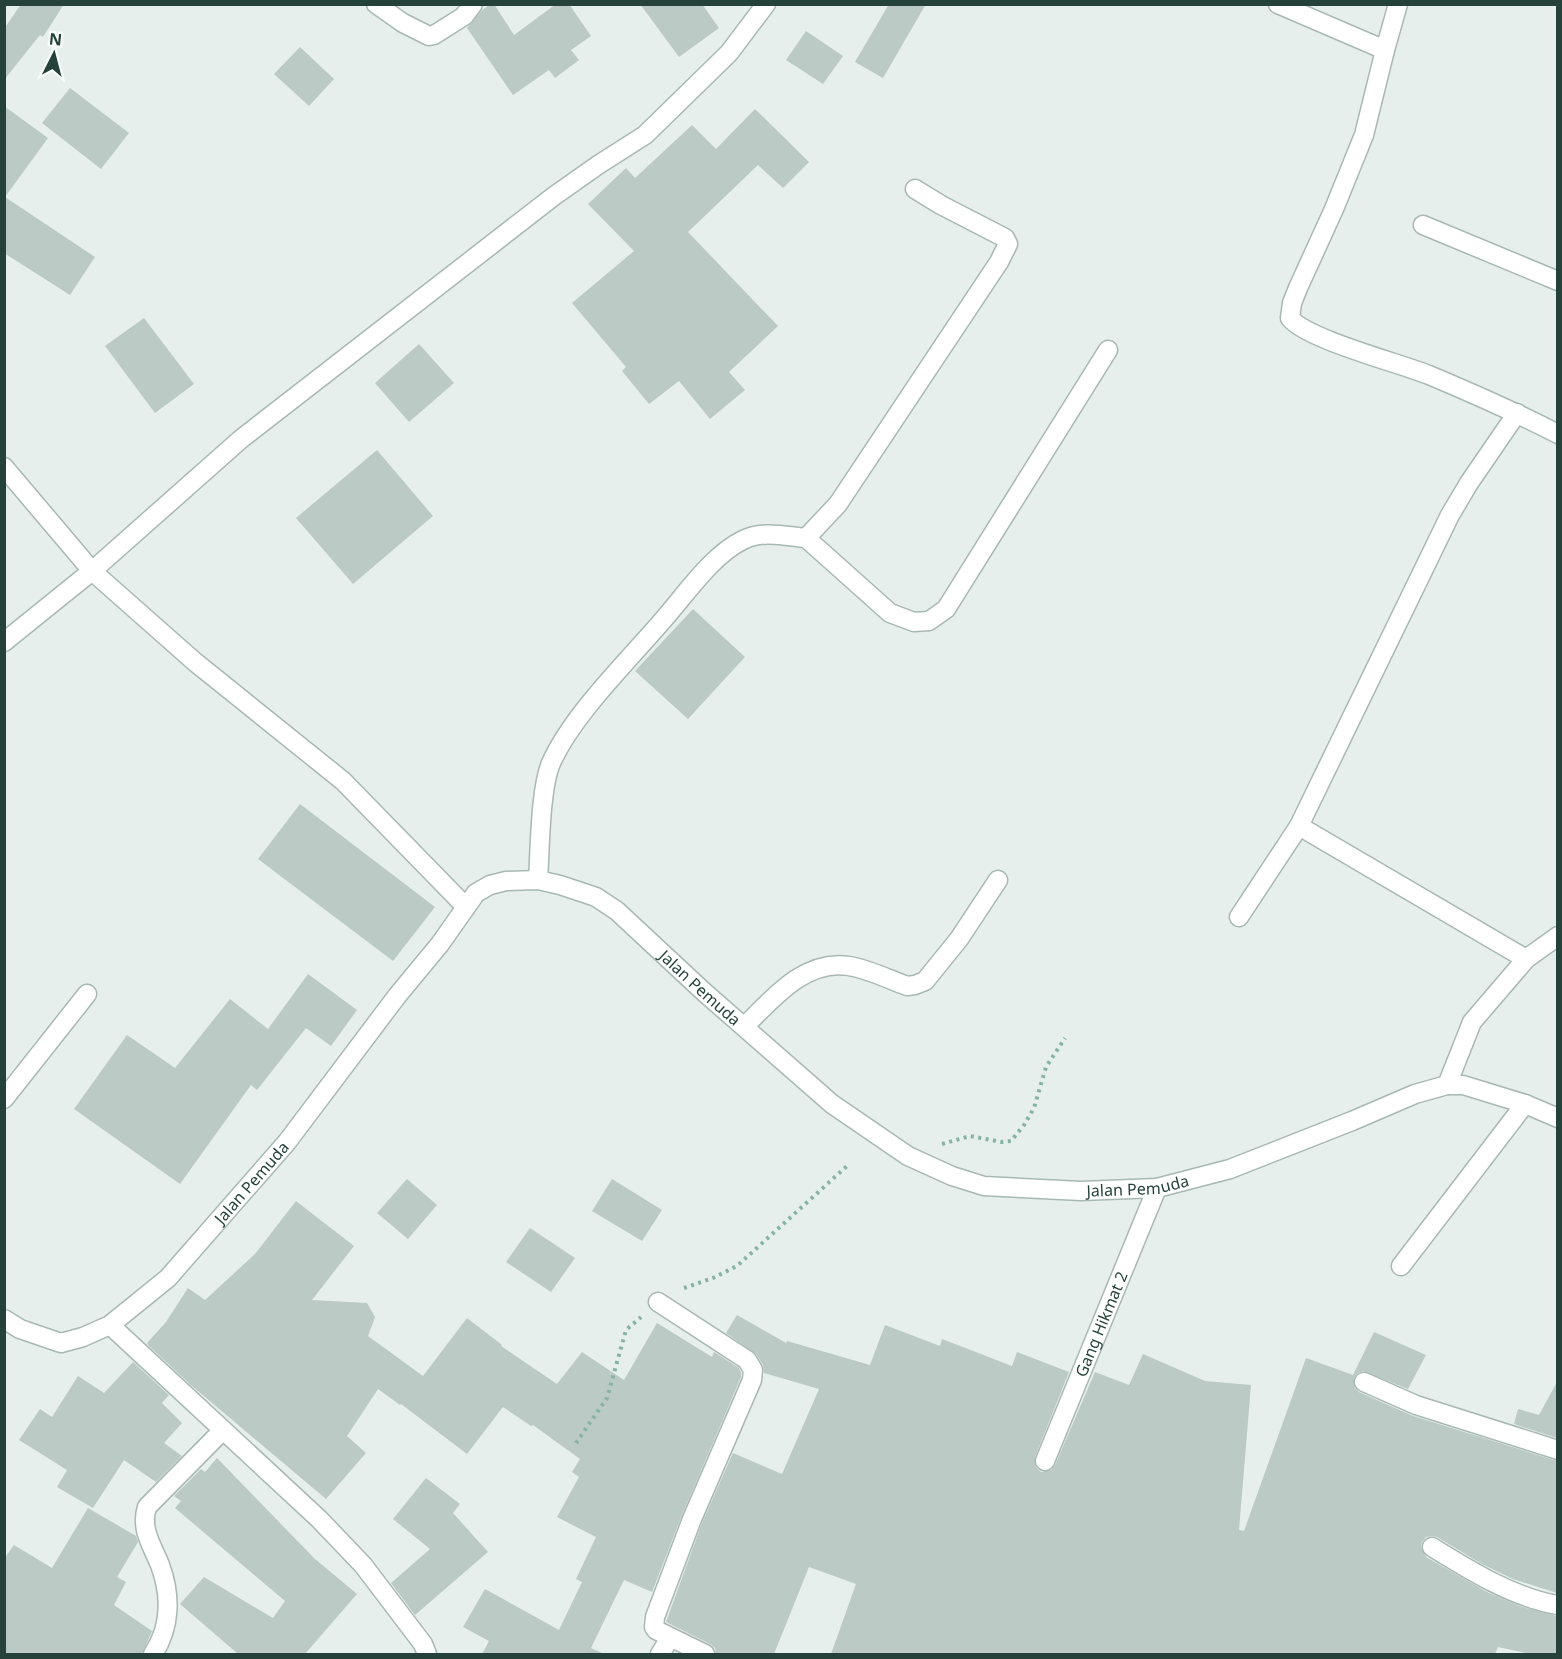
<svg xmlns="http://www.w3.org/2000/svg" width="1562" height="1659" font-family="'Noto Sans',sans-serif">
<style>
.building{fill:#bbcac4}
.lines{fill:none;stroke-linecap:round;stroke-linejoin:round}
.minor-casing{stroke:#a8b8b2;stroke-width:21}
.path{stroke:#86b3a5;stroke-width:4;stroke-dasharray:3 4.5;stroke-linecap:butt}
.minor{stroke:#fff;stroke-width:18}
.labels{text-anchor:middle;dominant-baseline:central;stroke-width:5;stroke-linejoin:round;paint-order:stroke}
.street-label{font-size:16px;fill:#24423a;stroke:#f7fbf9}
</style>
<rect width="100%" height="100%" fill="#e6efeb"/>
<path class="building" d="M 21,4 L 64,4 L 43,37 L 40,35 L 4,80 L 4,29 Z
M 491,4 L 494,4 L 514,35 L 556,4 L 569,4 L 591,36 L 571,50 L 579,60 L 555,78 L 549,70 L 513,95 L 467,28 L 482,10 Z
M 640,4 L 702,4 L 719,28 L 679,57 Z
M 889,4 L 926,4 L 883,78 L 855,62 Z
M 806,31 L 843,56 L 823,84 L 786,60 Z
M 300,47 L 334,79 L 309,106 L 274,74 Z
M 70,88 L 129,133 L 101,169 L 42,123 Z
M 4,106 L 48,138 L 5,197 L 95,257 L 70,295 L 4,253 Z
M 755,109 L 809,162 L 783,188 L 758,165 L 688,232 L 778,326 L 729,372 L 745,390 L 710,419 L 679,381 L 649,404 L 622,371 L 626,367 L 572,303 L 634,251 L 588,204 L 626,168 L 635,178 L 692,125 L 716,149 Z
M 144,318 L 194,384 L 155,413 L 105,346 Z
M 419,344 L 454,383 L 409,422 L 375,383 Z
M 377,450 L 433,516 L 353,584 L 296,518 Z
M 693,609 L 745,657 L 688,719 L 635,671 Z
M 300,804 L 435,907 L 393,961 L 258,859 Z
M 308,974 L 357,1010 L 331,1046 L 306,1028 L 257,1090 L 251,1085 L 180,1184 L 74,1109 L 127,1035 L 175,1068 L 230,999 L 268,1029 Z
M 407,1179 L 437,1205 L 408,1239 L 377,1213 Z
M 612,1179 L 662,1210 L 642,1241 L 592,1211 Z
M 296,1201 L 354,1246 L 312,1300 L 367,1303 L 375,1317 L 368,1336 L 423,1376 L 467,1318 L 502,1345 L 501,1346 L 557,1384 L 582,1352 L 624,1380 L 657,1323 L 712,1357 L 714,1352 L 739,1368 L 741,1373 L 741,1377 L 682,1515 L 652,1592 L 624,1580 L 591,1648 L 604,1654 L 482,1654 L 489,1641 L 463,1627 L 485,1589 L 559,1630 L 582,1582 L 576,1579 L 596,1537 L 557,1517 L 579,1477 L 572,1472 L 580,1459 L 533,1425 L 531,1426 L 503,1407 L 467,1454 L 401,1404 L 400,1405 L 378,1389 L 347,1436 L 366,1453 L 326,1499 L 192,1386 L 149,1346 L 147,1343 L 166,1322 L 188,1288 L 205,1300 L 255,1254 Z
M 530,1228 L 575,1258 L 551,1292 L 506,1262 Z
M 737,1315 L 786,1343 L 787,1341 L 870,1365 L 885,1325 L 940,1346 L 942,1339 L 1012,1366 L 1017,1352 L 1069,1372 L 1035,1457 L 1036,1467 L 1041,1472 L 1051,1470 L 1055,1465 L 1095,1372 L 1129,1385 L 1143,1354 L 1205,1381 L 1251,1385 L 1239,1530 L 1244,1531 L 1306,1358 L 1353,1375 L 1374,1332 L 1426,1355 L 1408,1389 L 1363,1371 L 1358,1373 L 1354,1378 L 1355,1388 L 1359,1392 L 1413,1416 L 1557,1461 L 1557,1593 L 1513,1579 L 1482,1564 L 1437,1537 L 1432,1536 L 1426,1537 L 1422,1542 L 1421,1547 L 1426,1557 L 1487,1592 L 1522,1607 L 1557,1616 L 1557,1654 L 1531,1654 L 1498,1647 L 1495,1654 L 831,1654 L 856,1584 L 809,1567 L 774,1654 L 716,1654 L 715,1648 L 710,1644 L 666,1622 L 702,1523 L 733,1453 L 782,1474 L 819,1389 L 764,1373 L 763,1365 L 756,1354 L 726,1333 Z
M 133,1362 L 169,1395 L 162,1403 L 182,1423 L 164,1443 L 182,1456 L 156,1482 L 124,1460 L 93,1508 L 57,1487 L 67,1470 L 19,1440 L 40,1409 L 52,1417 L 78,1376 L 104,1393 Z
M 1557,1382 L 1557,1438 L 1514,1424 L 1518,1409 L 1539,1415 Z
M 217,1458 L 315,1559 L 357,1594 L 305,1654 L 238,1654 L 180,1604 L 204,1577 L 273,1618 L 285,1601 L 175,1508 L 181,1501 L 174,1496 L 201,1469 L 205,1472 Z
M 426,1478 L 460,1504 L 453,1513 L 488,1552 L 415,1615 L 391,1583 L 430,1549 L 393,1519 Z
M 88,1508 L 136,1536 L 138,1542 L 117,1577 L 126,1582 L 114,1605 L 152,1631 L 142,1654 L 4,1654 L 4,1559 L 14,1545 L 52,1568 Z"/>
<g class="lines">
<defs>
<g id="minor">
<path d="M 376,4 L 403,23 L 429,36 L 434,35 L 464,16 L 473,4"/>
<path d="M 1278,4 L 1385,50 L 1364,135 L 1334,209 L 1298,288 L 1292,303 L 1290,318 C 1306,339 1399,363 1429,375 C 1472,393 1515,412 1558,434"/>
<path d="M 1385,50 L 1398,4"/>
<path d="M 1423,225 L 1558,281"/>
<path d="M 4,467 L 92,571 L 195,662 L 343,781 L 466,907"/>
<path d="M 806,538 L 890,613 L 914,622 L 929,621 L 946,609 L 1108,350"/>
<path d="M 4,642 L 92,571 L 241,439 L 554,196 L 598,165 L 645,135 L 729,53 L 766,4"/>
<path d="M 1299,826 L 1526,959"/>
<path d="M 538,880 C 540,850 540,789 551,763 C 573,714 628,661 663,620 C 686,594 712,555 743,540 C 763,530 785,536 806,538 L 838,504 L 999,262 L 1008,244 L 1005,238 L 941,205 L 915,189"/>
<path d="M 1239,917 L 1299,826 L 1450,515 L 1469,483 L 1517,413"/>
<path d="M 745,1026 C 773,998 805,959 849,966 C 868,969 888,979 907,986 L 915,985 L 925,981 L 959,939 L 998,880"/>
<path d="M 1447,1085 L 1472,1022 L 1526,959 L 1558,936"/>
<path d="M 4,1099 L 87,994"/>
<path d="M 1401,1266 L 1525,1104"/>
<path d="M 658,1302 L 747,1360 L 753,1370 L 752,1380 L 692,1519 L 655,1617 L 654,1627 L 656,1630 L 705,1654"/>
<path id="s1" d="M 4,1319 L 20,1329 L 61,1343 L 83,1337 L 110,1325 L 168,1278 L 287,1142 L 397,996 L 440,944 L 476,893 L 490,885 L 506,881 L 538,880 L 560,885 L 596,897 L 617,911 L 704,992 L 832,1104 L 908,1156 L 952,1176 L 984,1186 L 1081,1191 L 1157,1188 L 1230,1169 L 1352,1121 L 1415,1094 L 1447,1085 L 1463,1085 L 1525,1104 L 1558,1118"/>
<path d="M 110,1325 L 319,1519 L 363,1565 L 423,1644 L 427,1654"/>
<path d="M 1364,1382 L 1416,1405 L 1558,1450"/>
<path id="s2" d="M 1045,1461 L 1157,1188"/>
<path d="M 1432,1547 C 1469,1570 1514,1598 1558,1605"/>
<path d="M 153,1654 C 171,1627 171,1595 160,1565 C 152,1545 140,1529 147,1507 L 223,1430"/>
<path d="M 660,1654 L 670,1638"/>
</g>
</defs>
<use href="#minor" class="minor-casing"/>
<path class="path" d="M 942,1144 L 970,1136 L 1002,1142 L 1011,1141 L 1024,1125 L 1034,1108 L 1046,1067 L 1065,1038
M 684,1288 L 713,1278 L 737,1266 L 847,1166
M 576,1443 L 607,1398 L 626,1330 L 641,1317"/>
<use href="#minor" class="minor"/>
</g>
<g class="labels">
<g class="street-label">
<text stroke="none"><textPath href="#s1" startOffset="946">Jalan Pemuda</textPath></text>
<text stroke="none"><textPath href="#s1" startOffset="316">Jalan Pemuda</textPath></text>
<text stroke="none"><textPath href="#s1" startOffset="1450">Jalan Pemuda</textPath></text>
<text stroke="none"><textPath href="#s2" startOffset="148">Gang Hikmat 2</textPath></text>
</g>
</g>
<rect width="1562" height="1659" fill="none" stroke="#24423a" stroke-width="12"/>
<g transform="translate(54 54) rotate(6)" stroke="#f7fbf9" stroke-width="4.5" paint-order="stroke">
<path d="M0-4.5L10 22L0 15L-10 22Z" fill="#24423a"/>
<text y="-9" font-size="16" font-weight="bold" text-anchor="middle" fill="#24423a">N</text>
</g>
</svg>
